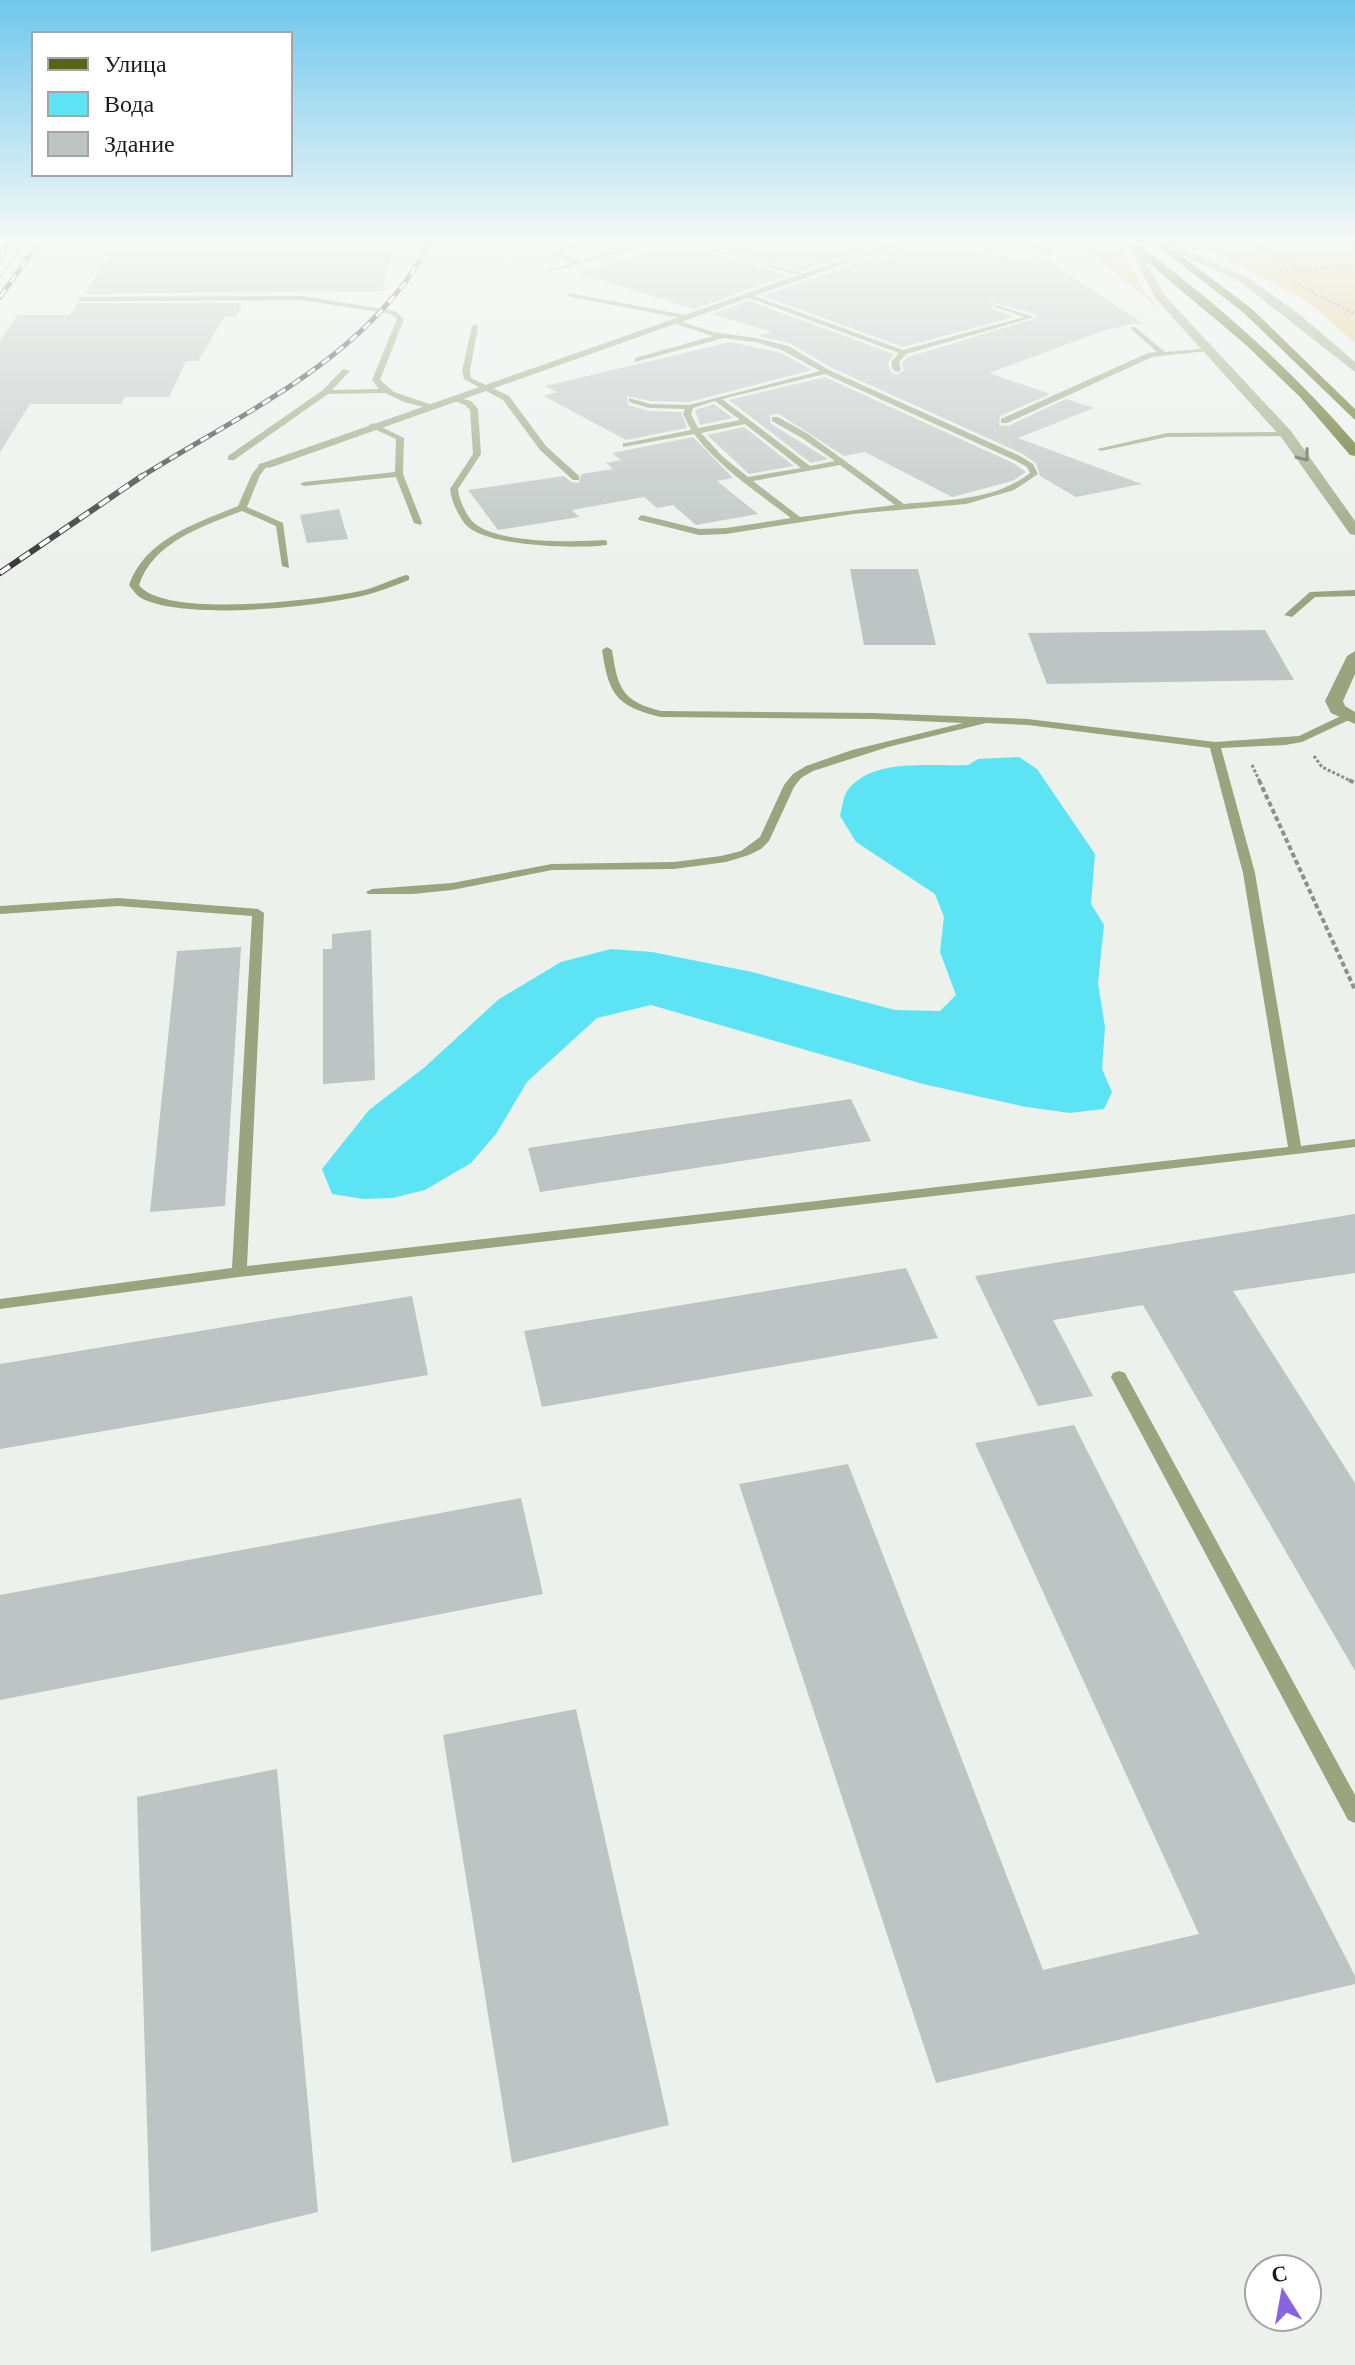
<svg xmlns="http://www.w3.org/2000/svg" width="1355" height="2365" font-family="'Times New Roman',serif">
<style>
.green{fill:#e4c67c}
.water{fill:#5de4f4}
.building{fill:#bec4c3}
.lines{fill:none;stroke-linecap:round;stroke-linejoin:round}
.path-far1{stroke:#8c908c;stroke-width:3;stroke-dasharray:3 2;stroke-linecap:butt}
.path{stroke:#8c908c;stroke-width:4;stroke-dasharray:5 3;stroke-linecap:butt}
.lane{fill:#9ba47e;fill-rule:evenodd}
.street{fill:#9ba47e;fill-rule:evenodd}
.primary{fill:#586416;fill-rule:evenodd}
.rail-far1-casing{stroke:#323332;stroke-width:5}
.rail-casing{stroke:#323332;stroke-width:6}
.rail-far1{stroke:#fff;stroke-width:3;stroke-dasharray:9;stroke-linecap:butt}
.rail{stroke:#fff;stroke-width:4;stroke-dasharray:12;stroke-linecap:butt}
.oneway{stroke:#545947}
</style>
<rect width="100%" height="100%" fill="#ecf1ec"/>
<path class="green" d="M 1082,244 L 1118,244 L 1125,251 L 1144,291 L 1158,308 Z
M 1198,244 L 1355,244 L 1355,343 L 1307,301 Z"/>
<path class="water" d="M 1019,757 L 1037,769 L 1095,854 L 1091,904 L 1104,925 L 1098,983 L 1105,1027 L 1102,1069 L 1112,1092 L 1104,1109 L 1070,1113 L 1026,1107 L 923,1084 L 651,1005 L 597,1018 L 527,1082 L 496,1134 L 471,1163 L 425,1190 L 393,1198 L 363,1199 L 332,1194 L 322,1169 L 369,1110 L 425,1067 L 499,999 L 561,962 L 611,949 L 652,952 L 752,972 L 895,1010 L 940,1011 L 956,995 L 940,952 L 944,917 L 935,894 L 856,842 L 840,816 C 842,809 843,797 847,791 C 872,757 931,767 968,765 L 978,759 Z"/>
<path class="building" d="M 116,244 L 395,244 L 382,291 L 84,294 Z
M 673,244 L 697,249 L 789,275 L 694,309 L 578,273 Z
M 715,244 L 879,244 L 802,271 L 712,245 Z
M 904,244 L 950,244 L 1018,261 L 1034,256 L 1047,260 L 1145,325 L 1131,324 L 1106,330 L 989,373 L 1050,394 L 1000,416 L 999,425 L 1008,426 L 1066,399 L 1094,408 L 1018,438 L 1142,484 L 1076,497 L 1040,476 L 1036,463 L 1021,453 L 830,367 L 790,343 L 758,336 L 772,332 L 712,314 L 749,301 L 894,354 L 888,363 L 890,371 L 896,375 L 904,371 L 902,363 L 908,357 L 1037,318 L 1035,314 L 991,302 L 992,309 L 1014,317 L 903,347 L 763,296 L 876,256 L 901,262 L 904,255 L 892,250 Z
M 78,303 L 242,303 L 236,317 L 224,317 L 198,361 L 186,361 L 169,397 L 125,397 L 121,404 L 30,404 L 0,452 L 0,341 L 18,315 L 70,315 Z
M 731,342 L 781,353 L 812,370 L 689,402 L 650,401 L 627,396 L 628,405 L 649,411 L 681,412 L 687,428 L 626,440 L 544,396 L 557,392 L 545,386 Z
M 825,377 L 1013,463 L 1026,472 L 1012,481 L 952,497 L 865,452 L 844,456 L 779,414 L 770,415 L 771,424 L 828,459 L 811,463 L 729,400 Z
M 714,404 L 733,418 L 700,425 L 695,410 Z
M 744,427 L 794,466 L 749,474 L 707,435 Z
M 693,437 L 733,478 L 717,481 L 758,514 L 696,525 L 673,505 L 657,508 L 644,497 L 572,510 L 579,517 L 498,530 L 468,490 L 564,476 L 571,482 L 579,483 L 581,474 L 613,469 L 606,463 L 621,460 L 612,453 Z
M 339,509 L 348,539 L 307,543 L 300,515 Z
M 850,569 L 918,569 L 936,645 L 864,645 Z
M 1265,630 L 1294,680 L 1047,684 L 1028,633 Z
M 371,930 L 375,1080 L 323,1084 L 323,949 L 332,949 L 332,934 Z
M 241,947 L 225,1206 L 150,1212 L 177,951 Z
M 851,1099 L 871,1141 L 540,1192 L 528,1148 Z
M 1355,1214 L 1355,1273 L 1233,1291 L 1355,1483 L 1355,1671 L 1143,1305 L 1053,1320 L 1093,1396 L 1038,1406 L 975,1276 Z
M 906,1268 L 938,1338 L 542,1407 L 524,1331 Z
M 412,1296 L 428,1375 L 0,1449 L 0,1364 Z
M 1074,1425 L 1355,1976 L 1355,1984 L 936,2083 L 739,1484 L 848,1464 L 1043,1970 L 1199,1934 L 975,1443 Z
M 521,1498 L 543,1594 L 0,1700 L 0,1595 Z
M 576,1709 L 669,2125 L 512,2163 L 443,1735 Z
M 277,1769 L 318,2212 L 151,2252 L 137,1797 Z"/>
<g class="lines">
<path class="path-far1" d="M 1254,244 L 1298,268
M 1275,272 L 1355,265
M 0,277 L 24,244
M 1293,282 L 1355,314
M 1314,756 L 1322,767 L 1353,782
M 1252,765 L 1260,782"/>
<path class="path" d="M 1259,780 L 1355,990
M 1349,780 L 1355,783"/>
<path class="lane" d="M 575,244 L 582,244 L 561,254 L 579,261 L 639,244 L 648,244 L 548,272 L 548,270 L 572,263 L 552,254 Z
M 689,244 L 698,244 L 807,275 L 802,276 Z
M 1029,244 L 1036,244 L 1053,253 L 1048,254 Z
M 874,249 L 901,256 L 902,257 L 899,259 L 872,252 Z
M 569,293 L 685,315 L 688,317 L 685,319 L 567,296 Z
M 746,293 L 903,350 L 1024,317 L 993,306 L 993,304 L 1034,317 L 906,354 L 899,362 L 901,370 L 897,372 L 893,370 L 891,362 L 899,353 L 744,296 Z
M 302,296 L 395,311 L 404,319 L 380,380 L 394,392 L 432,405 L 432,409 L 404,402 L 385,393 L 328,394 L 234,460 L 228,460 L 228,456 L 323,390 L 343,369 L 350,371 L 332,390 L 379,389 L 372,380 L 397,319 L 391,314 L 302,300 L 81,301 L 78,299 L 81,297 Z
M 672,319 L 713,332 L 756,338 L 788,346 L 829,370 L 1020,456 L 1033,464 L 1038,474 L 1014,490 L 966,504 L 853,514 L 726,534 L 699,535 L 639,520 L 638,518 L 642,515 L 699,529 L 726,528 L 791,518 C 757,492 721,469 694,434 L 623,447 L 623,443 L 626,443 L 691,430 L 683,414 L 685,409 L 649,408 L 629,402 L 629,398 L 650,404 L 689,405 L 820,371 L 782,350 L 755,342 L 724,338 L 635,362 L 635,358 L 713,336 L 670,322 ZM 825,374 L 1014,460 L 1027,467 L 1030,473 C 994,501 947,500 904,504 L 808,434 L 778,417 L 772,417 L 772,421 L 802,438 L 835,461 L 810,466 L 722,399 ZM 715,401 L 740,420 L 698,428 L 691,414 L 693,408 ZM 745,424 L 801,468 L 748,477 L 723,457 L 701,433 ZM 840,465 L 895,505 L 800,517 L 753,481 Z
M 475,324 L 478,326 L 470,371 L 471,378 L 509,396 L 546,446 L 579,476 L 579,480 L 573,480 L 540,450 L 503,400 L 464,379 L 462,371 L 472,326 Z
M 1131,327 L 1135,327 L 1165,352 L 1212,348 L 1216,350 L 1152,357 L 1007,423 L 1001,423 L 1001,419 L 1148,353 L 1157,352 L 1131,329 Z
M 452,396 L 471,401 L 478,409 L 481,454 L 458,489 C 459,499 466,516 474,523 C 499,544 572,542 604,540 L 607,541 L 607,545 C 578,549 484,547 465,524 C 458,515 451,500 450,489 L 473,454 L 470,410 L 465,405 L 452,400 Z
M 373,423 L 404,438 L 403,474 L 422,523 L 421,525 L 414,523 L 396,477 L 304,486 L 300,484 L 304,482 L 395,472 L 396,439 L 370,427 L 369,425 Z
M 1286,432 L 1289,432 L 1289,436 L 1167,437 L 1101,451 L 1097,449 L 1167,433 Z
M 261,463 L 268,465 L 260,475 L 247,507 L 283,523 L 289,568 L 282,566 L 276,526 L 242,511 C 203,526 153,542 139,585 C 164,619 319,600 360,591 C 375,588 390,580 406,575 L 409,576 L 409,580 C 394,586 378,592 362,596 C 314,607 185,621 141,598 C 136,595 133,590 129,585 C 145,539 197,523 238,506 L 252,474 Z
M 1355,590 L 1355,596 L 1315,597 L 1292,617 L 1284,615 L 1310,592 Z
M 607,647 L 612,650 C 618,688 621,701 661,711 L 873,713 L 1028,719 L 1215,742 L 1299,736 L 1343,715 L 1351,715 L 1351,719 L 1302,742 L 1285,745 L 1221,748 L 1255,873 L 1301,1146 L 1355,1139 L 1355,1147 L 239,1277 L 0,1309 L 0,1299 L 232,1268 L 252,916 L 118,906 L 0,914 L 0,906 L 118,898 L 258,909 L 264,913 L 247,1266 L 1288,1147 L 1243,873 L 1210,748 L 1028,725 L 986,723 L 888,747 L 813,771 L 801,778 L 794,787 L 769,841 L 761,849 L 749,855 L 726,862 L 674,869 L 552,870 L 452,890 L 413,894 L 368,894 L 366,892 L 372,889 L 452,883 L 552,864 L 674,862 L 721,856 L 741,851 L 760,837 L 784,785 L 793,774 L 806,766 L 852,750 L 963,723 L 873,719 L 661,717 C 616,706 609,695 602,650 Z
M 1119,1371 L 1125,1373 L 1127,1377 L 1355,1795 L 1355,1823 L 1348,1820 L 1111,1377 L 1113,1373 Z"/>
<path class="street" d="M 887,244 L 901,244 L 269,468 L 257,465 Z
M 1127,244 L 1137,244 L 1165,296 L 1291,431 L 1355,521 L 1355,535 L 1350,534 L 1281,437 L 1156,299 Z
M 1157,244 L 1170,244 L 1247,277 L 1299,314 L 1355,362 L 1355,372 L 1239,281 Z
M 1355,651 L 1355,674 L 1343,701 L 1345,706 L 1355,712 L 1355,724 L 1331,713 L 1325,701 L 1347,656 Z"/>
<path class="primary" d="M 1126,244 L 1137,244 C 1217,303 1290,368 1355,443 L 1355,456 L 1350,455 L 1300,397 L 1245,344 Z
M 1155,244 L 1166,244 L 1252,309 L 1355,409 L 1355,420 L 1244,313 Z"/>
<defs>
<path id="rail-far1" d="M 0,258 L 7,244
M 0,297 L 38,244
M 139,478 C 243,412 369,358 429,244"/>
<path id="rail" d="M 0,573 L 142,476"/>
</defs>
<use href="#rail-far1" class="rail-far1-casing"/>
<use href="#rail" class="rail-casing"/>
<use href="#rail-far1" class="rail-far1"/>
<use href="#rail" class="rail"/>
</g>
<defs><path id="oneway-chevron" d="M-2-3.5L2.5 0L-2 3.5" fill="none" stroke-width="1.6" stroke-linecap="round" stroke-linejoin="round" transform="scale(2)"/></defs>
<use class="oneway" href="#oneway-chevron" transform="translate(1304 456) rotate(52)"/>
<linearGradient id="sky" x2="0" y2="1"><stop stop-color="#70c7ed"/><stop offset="0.42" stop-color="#f6f9f6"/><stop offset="1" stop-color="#f6f9f6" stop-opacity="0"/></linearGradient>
<rect width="1355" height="575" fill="url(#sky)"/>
<rect x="32" y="32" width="260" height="144" fill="#ffffff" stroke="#a3a4a3" stroke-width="2"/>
<rect x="48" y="58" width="40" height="12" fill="#586416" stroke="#a3a4a3" stroke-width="2"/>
<text x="104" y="72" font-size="24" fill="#1a1b1a">Улица</text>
<rect x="48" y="92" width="40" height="24" fill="#5de4f4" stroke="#a3a4a3" stroke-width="2"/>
<text x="104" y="112" font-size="24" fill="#1a1b1a">Вода</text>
<rect x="48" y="132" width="40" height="24" fill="#bec4c3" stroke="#a3a4a3" stroke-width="2"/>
<text x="104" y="152" font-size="24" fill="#1a1b1a">Здание</text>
<g transform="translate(1283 2293) rotate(349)"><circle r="38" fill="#ffffff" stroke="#a3a4a3" stroke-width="2"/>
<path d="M0-6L14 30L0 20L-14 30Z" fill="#8865e0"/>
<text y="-12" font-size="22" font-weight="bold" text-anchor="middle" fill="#1a1b1a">С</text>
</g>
</svg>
